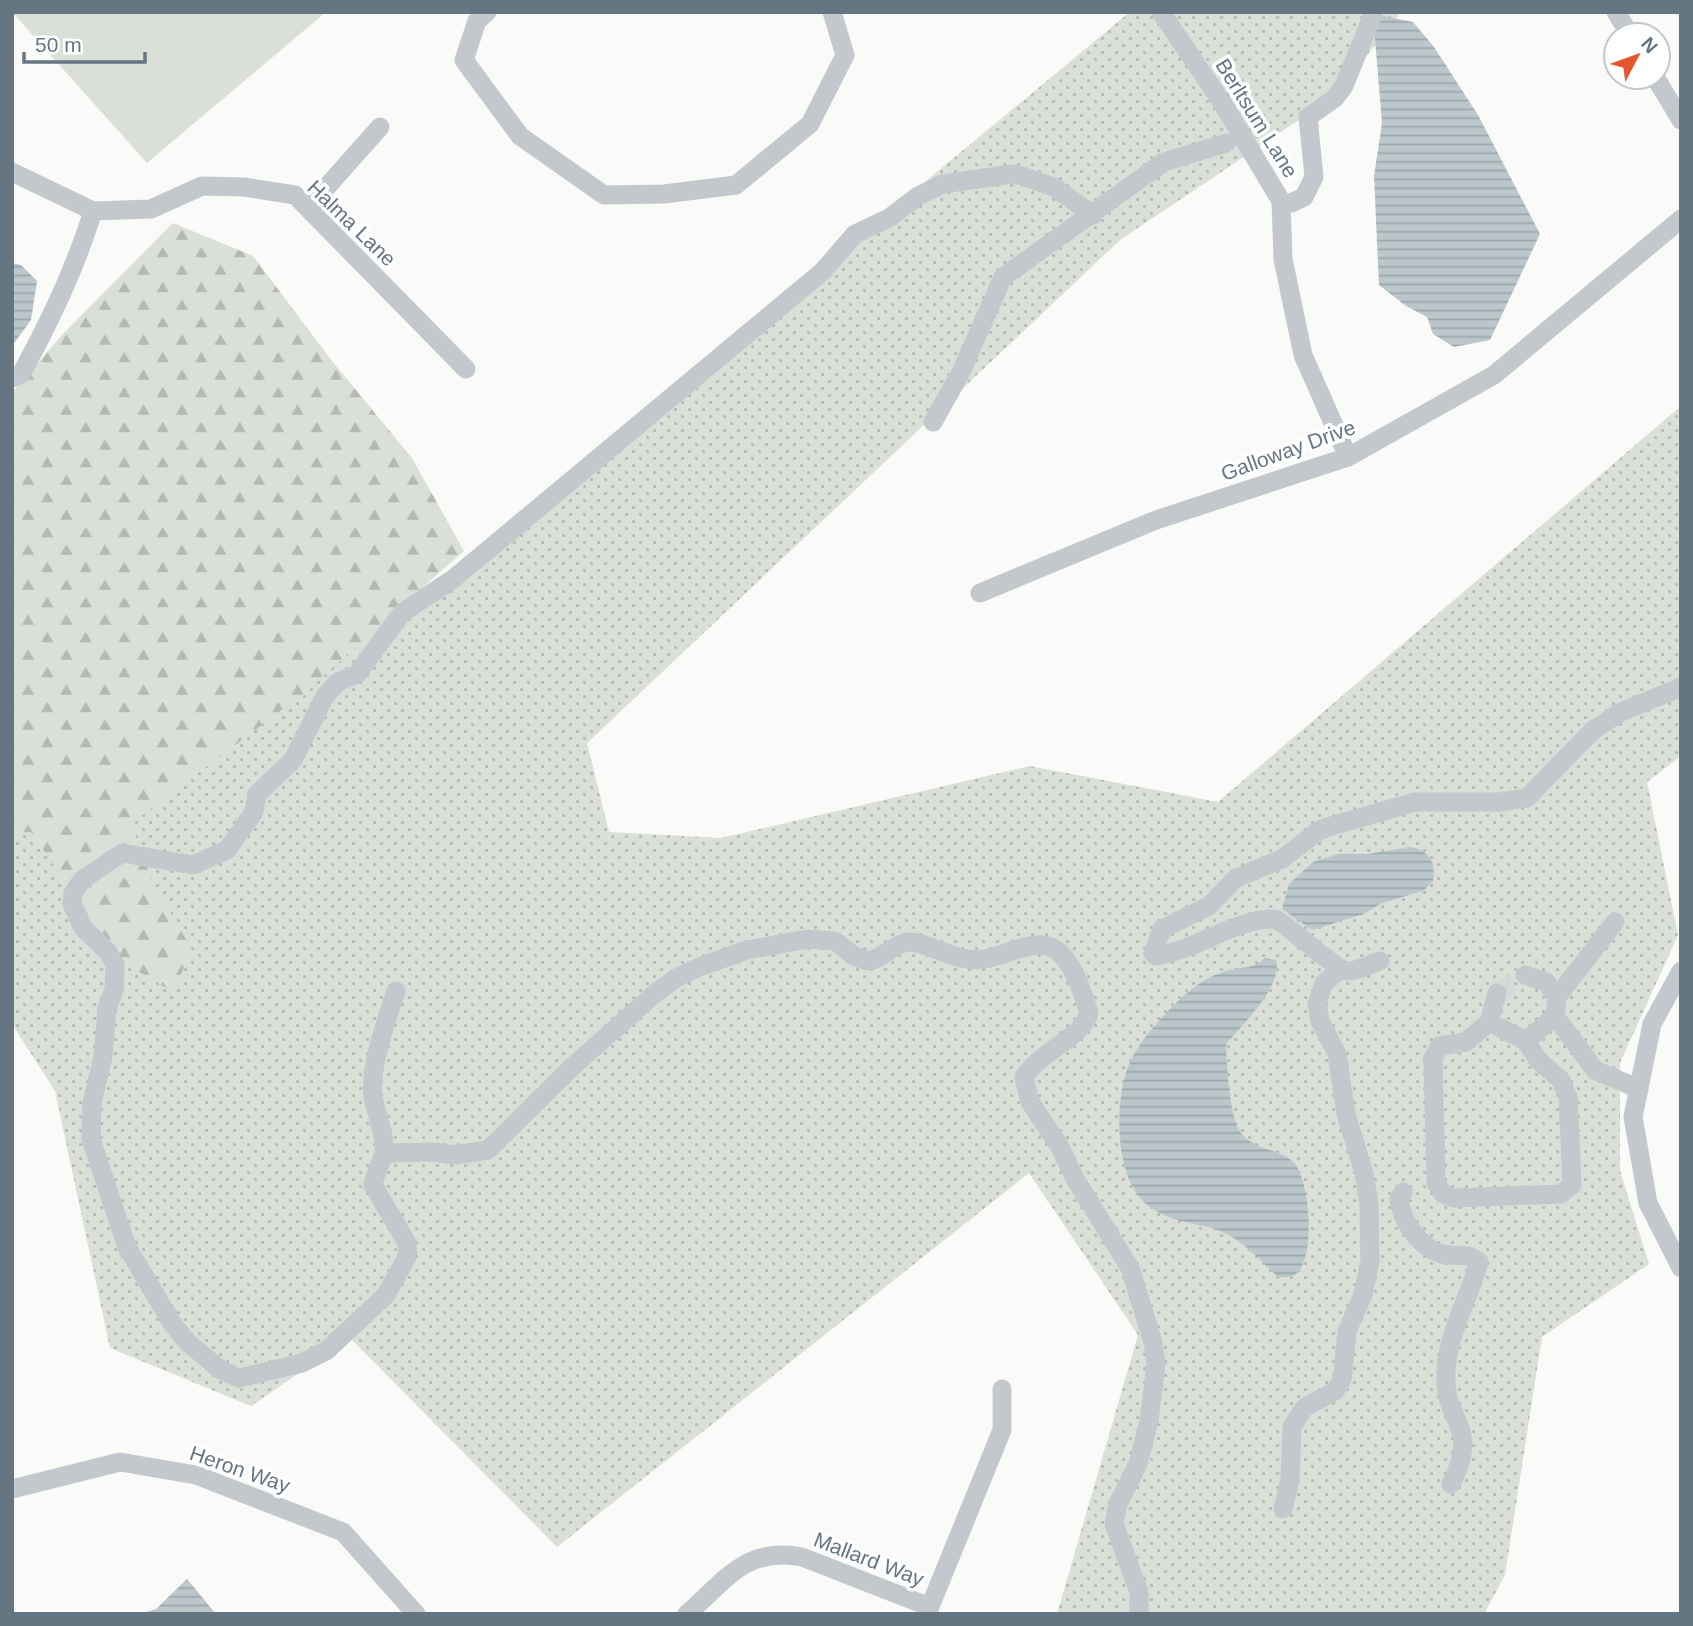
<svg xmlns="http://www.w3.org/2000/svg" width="1693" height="1626" font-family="Arial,sans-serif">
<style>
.grass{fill:url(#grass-dots)}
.forest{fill:url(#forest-firs)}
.green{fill:#dadfd7}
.water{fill:url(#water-rules)}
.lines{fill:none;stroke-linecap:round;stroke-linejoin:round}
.minor-tunnel{stroke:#d5d9db;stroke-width:19;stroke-dasharray:19 10;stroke-linecap:butt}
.minor{stroke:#c3c8cc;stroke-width:19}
.labels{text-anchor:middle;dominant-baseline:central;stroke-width:7;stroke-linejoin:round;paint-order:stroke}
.street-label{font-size:21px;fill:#657683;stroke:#fff}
</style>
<defs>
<pattern id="grass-dots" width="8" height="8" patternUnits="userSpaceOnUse" patternTransform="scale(1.75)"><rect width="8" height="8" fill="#dadfd7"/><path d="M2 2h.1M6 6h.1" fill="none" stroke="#b4b9b4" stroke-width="1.8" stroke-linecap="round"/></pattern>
<pattern id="forest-firs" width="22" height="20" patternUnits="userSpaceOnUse" patternTransform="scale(1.75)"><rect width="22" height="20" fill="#dadfd7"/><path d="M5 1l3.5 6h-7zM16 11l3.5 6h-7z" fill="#b4b9b4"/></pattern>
<pattern id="water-rules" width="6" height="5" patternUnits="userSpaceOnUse" patternTransform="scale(1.75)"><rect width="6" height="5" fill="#bbc7cb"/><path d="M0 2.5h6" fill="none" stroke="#9ca6aa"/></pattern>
</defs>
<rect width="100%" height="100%" fill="#fafaf8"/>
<path class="grass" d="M 1130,12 L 1401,12 L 1336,95 L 1120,240 L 587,743 L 609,832 L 721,838 L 1030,766 L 1218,802 L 1681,406 L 1681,756 L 1647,782 L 1678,935 L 1620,1063 L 1620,1171 L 1649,1264 L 1542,1337 L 1505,1575 L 1484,1614 L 1057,1614 L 1138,1335 L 1029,1173 L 557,1547 L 350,1338 L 251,1406 L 110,1348 L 55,1091 L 12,1024 L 12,797 L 443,581 Z"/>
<path class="forest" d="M 173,223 L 253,256 L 332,361 L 412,458 L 464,551 L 305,692 L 131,824 L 152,880 L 192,950 L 173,992 L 129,966 L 95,925 L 31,832 L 12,833 L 12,393 L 62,335 Z"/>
<path class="green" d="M 12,12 L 326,12 L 147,163 Z"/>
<path class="water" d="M 1383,16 L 1413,22 L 1434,47 L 1478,115 L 1540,234 L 1490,340 L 1454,347 L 1433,334 L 1427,317 L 1406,306 L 1379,285 L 1374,176 L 1382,123 L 1374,27 Z
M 12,263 L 21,265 L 37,281 L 31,320 L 12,346 Z
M 1410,847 C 1429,850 1436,862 1433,881 L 1423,891 L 1382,903 L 1363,914 L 1312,930 L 1282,909 L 1289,884 L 1313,862 L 1338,854 L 1368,854 Z
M 1265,958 L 1276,960 C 1283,986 1242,1025 1226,1044 C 1227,1066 1229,1109 1238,1128 C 1250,1152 1281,1147 1295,1164 C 1310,1183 1315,1253 1298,1272 C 1292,1278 1286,1277 1278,1277 C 1259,1259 1240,1237 1215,1229 C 1189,1221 1167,1222 1145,1203 C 1113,1175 1113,1091 1133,1056 C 1144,1036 1161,1018 1177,1002 C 1191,989 1207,976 1226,971 C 1241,966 1254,970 1265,958 Z
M 187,1579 L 216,1614 L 140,1614 L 156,1609 Z"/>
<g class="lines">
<path class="minor-tunnel" d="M 1497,993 L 1525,975"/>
<path class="minor" d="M 487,12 L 477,21 L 464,60 L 520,136 L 604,195 L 664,194 L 736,185 L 810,124 L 845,55 L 832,12
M 1161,12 L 1223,104 L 1281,201 L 1283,259 L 1303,355 L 1348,457
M 1616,12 L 1630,35
M 1655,77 L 1681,120
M 12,172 L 93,211 L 151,209 L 202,186 L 244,187 L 295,195 L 466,369
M 1291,203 L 1304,197 L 1314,177 L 1308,117 L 1335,98 L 1344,86 L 1374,12
M 308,208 L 380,127
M 12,378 L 21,374 C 51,320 75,269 93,211
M 933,422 L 960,374 L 1003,277 L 1164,162 L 1226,143
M 980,593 L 1156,520 L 1348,457 L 1494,375 L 1681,219
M 1615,922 L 1557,997 L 1555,1016 L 1595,1070 L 1639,1089
M 1380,961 C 1370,964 1358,971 1348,971 C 1337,971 1292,928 1275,919 C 1233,919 1197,950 1156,956 L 1153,953 L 1162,929 L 1209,906 L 1236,878 L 1282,859 L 1321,829 L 1415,802 L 1500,802 L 1527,798 L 1592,731 L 1619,713 L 1681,687
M 1681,971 L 1652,1024 L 1633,1117 L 1648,1203 L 1681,1268
M 1525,975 L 1546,982 L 1557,997
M 396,991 C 387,1019 369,1068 373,1097 C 376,1115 385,1131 384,1150 C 384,1159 375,1173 373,1185 L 407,1243 L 408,1255 L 386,1295 L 326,1351 L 302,1363 L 239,1378 L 221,1370 L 187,1342 L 172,1323 L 127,1247 L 91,1139 L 92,1102 L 103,1057 L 107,1008 L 114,990 L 115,965 L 108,952 L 83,928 L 72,904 L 73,893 L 82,880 L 122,853 L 193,865 L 227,850 L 254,812 L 257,794 L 293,760 L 325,696 L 338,682 L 357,674 L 402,613 L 453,579 L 823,271 L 855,234 L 889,218 L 918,196 L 943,184 L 1011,174 L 1022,176 L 1054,187 L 1093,215
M 1489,1022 L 1497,993
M 1526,1041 L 1538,1060 L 1561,1080 L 1568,1097 L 1572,1185 L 1561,1194 L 1454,1198 L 1443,1194 L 1436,1183 L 1433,1058 L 1440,1046 L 1466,1042 L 1489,1022 L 1526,1041 L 1555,1016
M 385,1153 L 435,1152 L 454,1155 L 488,1150 L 571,1068 L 653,995 L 676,978 L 699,967 L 747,950 L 808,939 L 835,941 L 854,956 L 868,961 C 883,958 893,945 907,942 C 926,940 955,964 985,959 C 1004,956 1034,938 1053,948 C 1072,958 1083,993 1089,1013 C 1083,1037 1038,1053 1024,1077 L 1030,1102 L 1060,1147 L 1074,1177 L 1130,1268 L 1153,1342 L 1156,1364 L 1149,1421 L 1138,1464 L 1118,1504 L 1114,1524 L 1139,1592 L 1139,1614
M 1403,1192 L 1399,1199 C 1401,1220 1420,1248 1442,1254 C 1457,1258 1466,1251 1479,1262 C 1469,1298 1448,1333 1446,1371 C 1442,1424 1482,1423 1451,1484
M 12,1489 L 120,1462 L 196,1475 L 343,1532 L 416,1614
M 1283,1509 L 1290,1480 L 1292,1427 L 1304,1408 L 1335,1391 L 1342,1380 L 1347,1331 L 1363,1295 L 1370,1261 L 1369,1205 L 1364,1173 L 1346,1114 L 1337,1054 L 1320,1021 L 1317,1004 L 1324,983 L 1340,970
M 687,1614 C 726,1580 746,1546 802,1557 L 930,1607
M 927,1614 L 1002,1430 L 1002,1389"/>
</g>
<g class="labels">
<g class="street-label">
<text transform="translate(1257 118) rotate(58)">Berltsum Lane</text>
<text transform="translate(352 223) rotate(44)">Halma Lane</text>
<text transform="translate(1288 450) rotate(-20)">Galloway Drive</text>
<text transform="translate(240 1469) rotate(19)">Heron Way</text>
<text transform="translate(869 1559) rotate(21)">Mallard Way</text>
</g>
</g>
<rect width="1693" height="1626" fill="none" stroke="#657683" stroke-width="28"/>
<g transform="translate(1637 56) rotate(49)"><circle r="33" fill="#ffffff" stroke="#c1c8cd" stroke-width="2"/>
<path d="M0-5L12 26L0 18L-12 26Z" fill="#e4572e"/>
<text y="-10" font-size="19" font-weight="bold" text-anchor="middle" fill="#657683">N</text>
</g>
<path d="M24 52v10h121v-10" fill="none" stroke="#657683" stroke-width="3.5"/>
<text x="35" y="52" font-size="21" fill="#657683" stroke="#ffffff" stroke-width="5" paint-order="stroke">50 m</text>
</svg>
